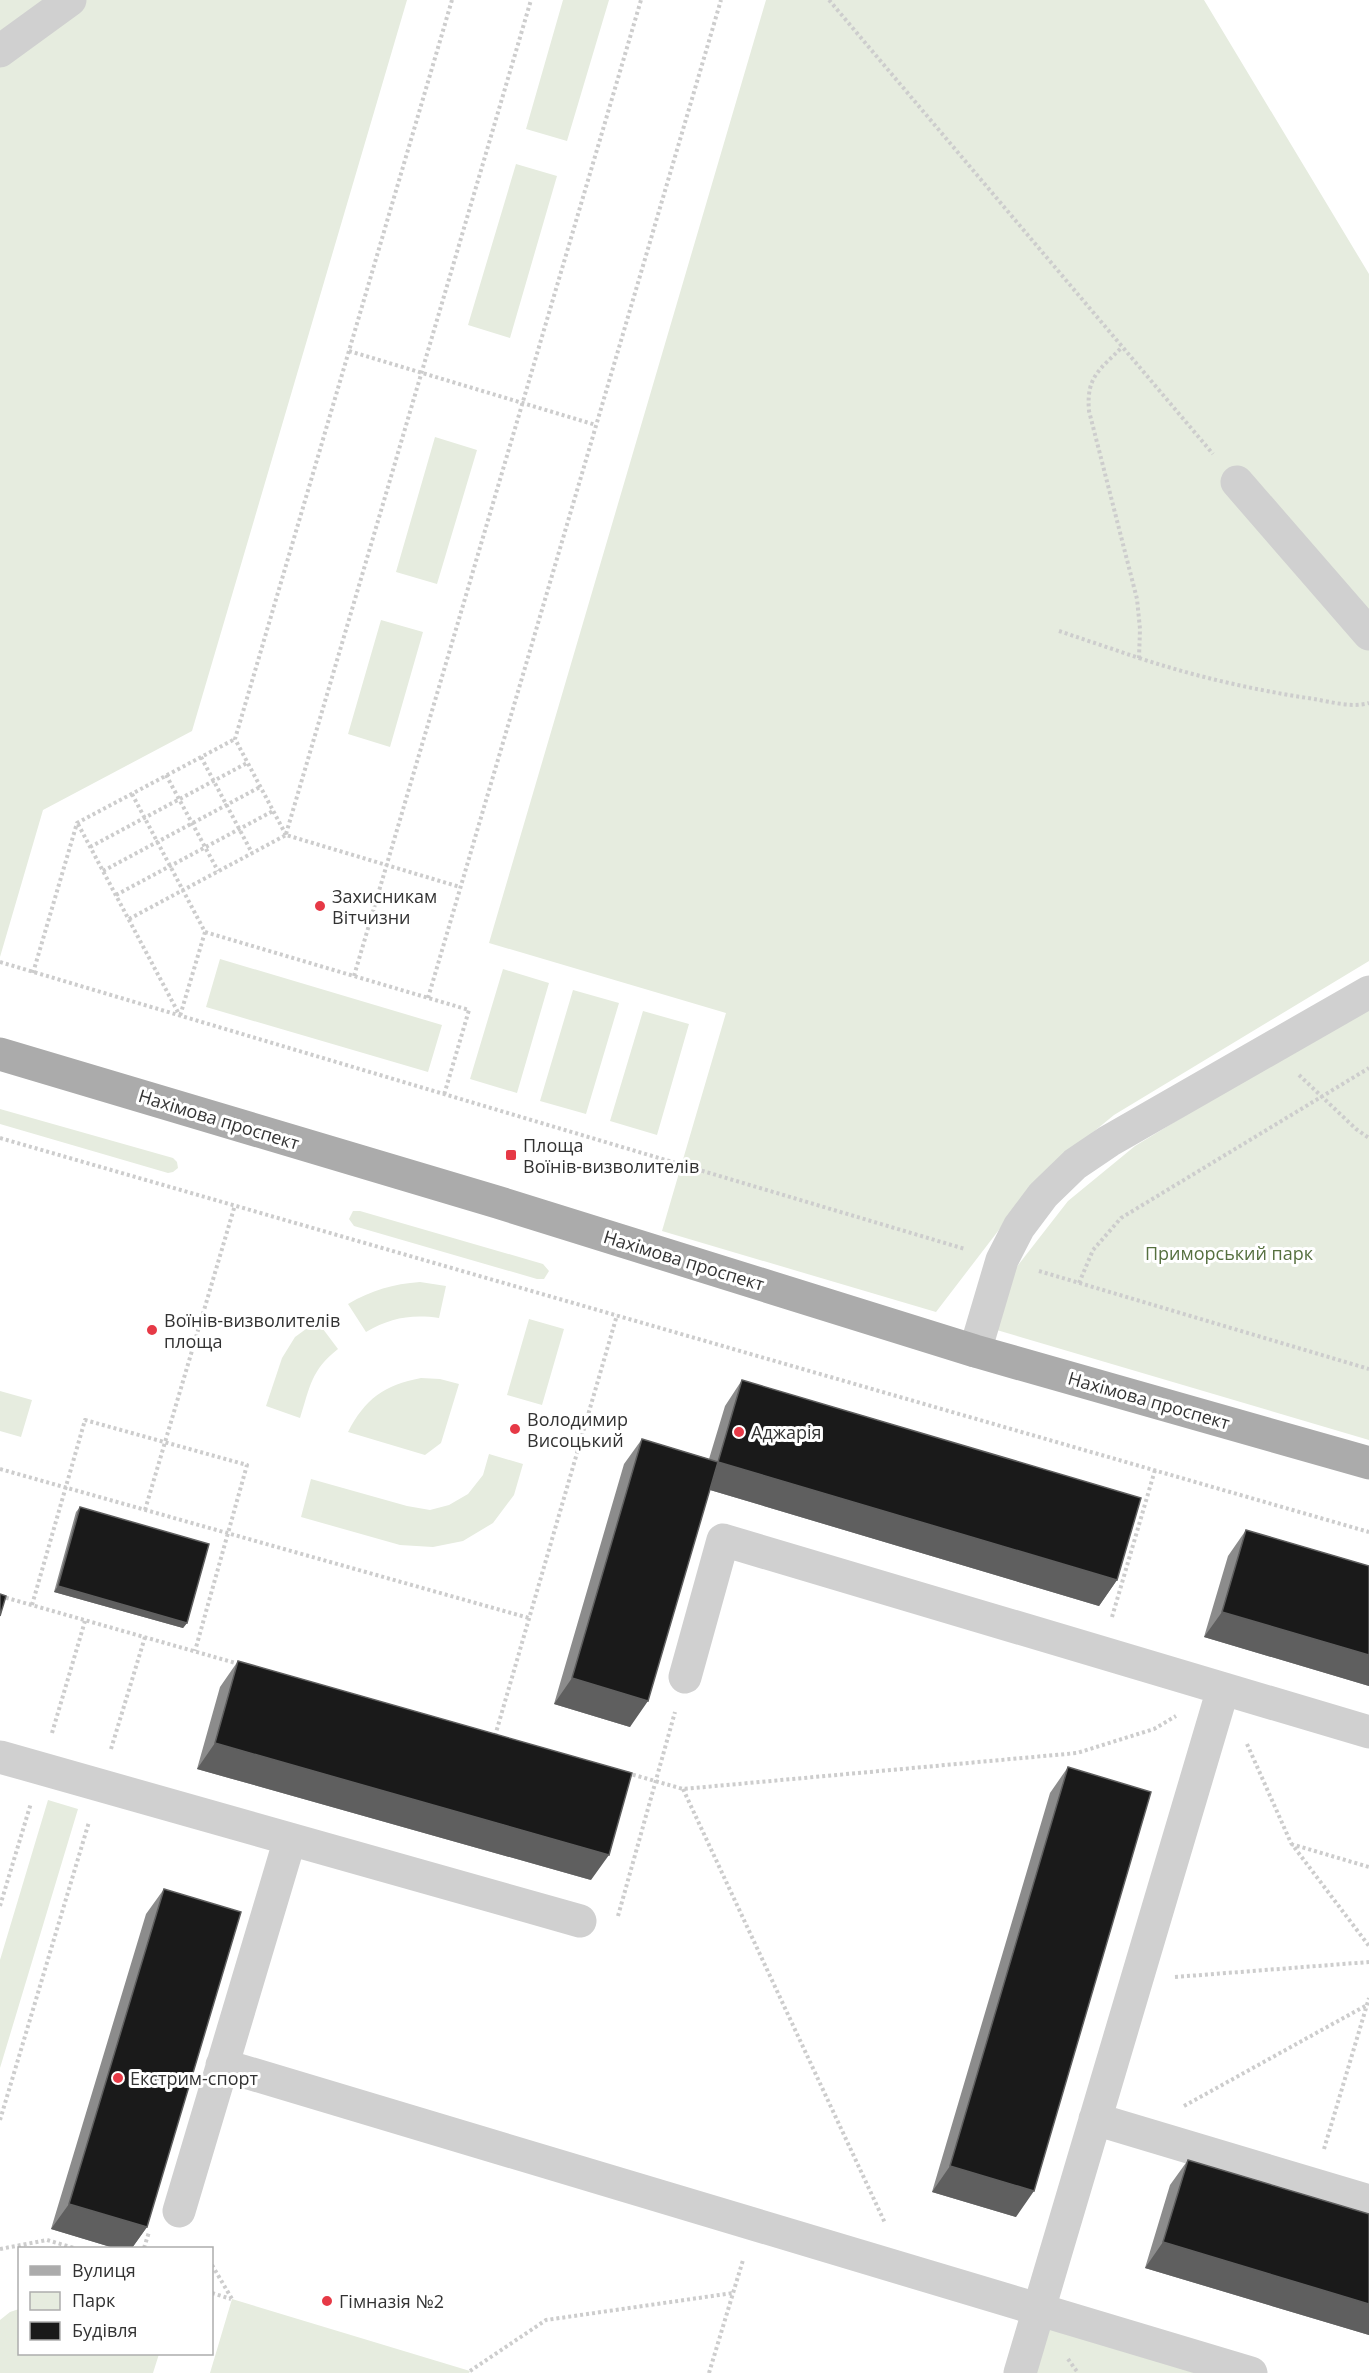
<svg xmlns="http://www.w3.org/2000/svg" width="1369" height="2373" font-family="'Open Sans',sans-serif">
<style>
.green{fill:#e6ecdf}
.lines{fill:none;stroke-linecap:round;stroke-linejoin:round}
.path{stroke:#cdcdcd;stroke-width:4;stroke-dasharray:3 3;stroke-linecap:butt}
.minor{stroke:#d0d0d0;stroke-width:33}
.major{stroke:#ababab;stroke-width:33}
.wall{fill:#8c8c8c}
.shaded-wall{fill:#5f5f5f}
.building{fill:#1a1a1a;stroke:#5f5f5f;stroke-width:1.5}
.poi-dot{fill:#e63946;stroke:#fff;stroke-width:2}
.labels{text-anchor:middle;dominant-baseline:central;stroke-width:6;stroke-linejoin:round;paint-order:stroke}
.poi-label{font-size:18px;fill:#333;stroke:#fff;text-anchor:start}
.street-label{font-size:18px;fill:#333;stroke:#fff}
.park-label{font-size:18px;fill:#56703f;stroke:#fff}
</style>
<rect width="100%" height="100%" fill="#fff"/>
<path class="green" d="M 0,0 L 407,0 L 192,731 L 43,810 L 0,957 Z
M 563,0 L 609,0 L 567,141 L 526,129 Z
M 766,0 L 1204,0 L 1369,274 L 1369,961 L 1114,1115 L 1041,1175 L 936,1312 L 662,1231 L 726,1013 L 489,943 Z
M 516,164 L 557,176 L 510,338 L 468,325 Z
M 435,437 L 477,450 L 437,584 L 396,572 Z
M 381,620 L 423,632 L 390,747 L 348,734 Z
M 220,959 L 442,1025 L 428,1072 L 206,1007 Z
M 503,969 L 549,983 L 517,1093 L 470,1079 Z
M 573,990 L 619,1003 L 586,1114 L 540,1101 Z
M 1369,1004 L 1369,1440 L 973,1323 L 1068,1201 L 1135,1146 Z
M 643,1011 L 689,1024 L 657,1135 L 610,1121 Z
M 0,1109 L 173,1158 L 177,1162 L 178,1168 L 173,1172 L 168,1173 L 0,1124 Z
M 353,1211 L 360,1211 L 543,1264 L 549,1271 L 544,1279 L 537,1279 L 354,1226 L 349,1219 Z
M 420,1282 L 446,1286 L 439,1318 C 411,1314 390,1318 366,1332 L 348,1304 C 372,1290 393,1284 420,1282 Z
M 529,1319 L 564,1329 L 542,1405 L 507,1395 Z
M 317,1321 L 338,1349 C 311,1370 310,1387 300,1418 L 266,1406 L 282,1358 L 295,1337 Z
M 421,1378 L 440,1379 L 459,1384 L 441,1443 L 425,1455 L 348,1432 C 365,1399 384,1385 421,1378 Z
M 0,1391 L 32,1400 L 21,1437 L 0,1431 Z
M 489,1454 L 523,1464 L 514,1495 L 493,1523 L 463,1541 L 433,1547 L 400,1545 L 301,1517 L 311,1479 L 407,1506 L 430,1510 L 449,1505 L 468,1494 L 483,1475 Z
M 48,1800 L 78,1809 L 0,2068 L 0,1960 Z
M 232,2299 L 470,2371 L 469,2373 L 210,2373 Z
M 19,2309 L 20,2354 L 159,2354 L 153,2373 L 0,2373 L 0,2320 L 10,2312 Z
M 1047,2325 L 1207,2373 L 1033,2373 Z"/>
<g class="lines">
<path class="path" d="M 829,0 L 1213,454
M 349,351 L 596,425
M 1059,631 L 1139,658 L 1140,629 L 1137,599 L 1089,411 C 1086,376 1100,370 1122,347
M 1139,658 C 1197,677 1254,690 1314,699 C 1331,702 1353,708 1369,703
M 201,757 L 252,853
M 166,775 L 218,871
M 132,794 L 205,932 L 180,1016
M 78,824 L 180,1016
M 286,834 L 531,0
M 286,835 L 235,739 L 452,0
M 90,847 L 247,763
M 103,871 L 260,787
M 116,895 L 273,811
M 129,919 L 286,835 L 460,887
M 205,932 L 469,1010 L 444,1095
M 0,962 L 965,1249
M 33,973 L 77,823 L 235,739
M 354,976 L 641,0
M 428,998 L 721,0
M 1299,1075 L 1356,1129 L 1369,1138
M 0,1138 L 1369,1532
M 1039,1271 L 1369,1369
M 1079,1283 L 1093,1250 L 1121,1218 L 1369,1068
M 0,1469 L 529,1618
M 145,1510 L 235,1205
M 0,1596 L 239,1664
M 32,1605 L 85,1420 L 247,1465 L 195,1651
M 1112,1617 L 1155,1470
M 52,1733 L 85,1621
M 495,1736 L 617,1315
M 1247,1744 L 1291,1843 L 1369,1946
M 111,1749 L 145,1637
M 627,1773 L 683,1789 L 1077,1753 L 1154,1729 L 1176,1716
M 683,1789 L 885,2223
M 1291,1844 L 1369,1867
M 0,1906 L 31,1803
M 618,1916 L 675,1712
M 1175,1977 L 1369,1962
M 1184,2106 L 1367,2005
M 0,2120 L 89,1822
M 1324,2149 L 1369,1998
M 144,2248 L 149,2232
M 0,2249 L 47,2240 L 74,2248
M 212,2265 L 232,2299
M 212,2293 L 231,2299
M 1068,2359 L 1078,2373
M 470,2371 L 546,2320 L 733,2293
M 709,2373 L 743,2260"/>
<path class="minor" d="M 0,51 L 70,0
M 1237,482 L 1369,634
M 975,1351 L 1002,1260 L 1019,1227 L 1043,1195 L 1075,1164 L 1109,1141 L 1369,992
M 685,1677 L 723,1540 L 1369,1732
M 0,1757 L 580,1921
M 222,2065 L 1251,2373
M 1095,2119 L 1369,2201
M 179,2211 L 290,1839
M 1020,2373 L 1223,1689"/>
<path class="major" d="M 0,1054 L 497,1202 L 975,1351 L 1369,1463"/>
</g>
<path class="wall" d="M 742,1380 L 1117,1580 L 1099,1606 L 710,1490 L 630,1727 L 554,1704 L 624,1464 L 642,1439 L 709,1459 L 725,1406 Z
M 80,1507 L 187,1623 L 183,1628 L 54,1592 L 76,1512 Z
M 1246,1530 L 1369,1566 L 1369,1686 L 1204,1637 L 1228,1556 Z
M 238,1661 L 591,1880 L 197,1769 L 220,1687 Z
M 1068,1767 L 1016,2217 L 932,2192 L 1050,1793 Z
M 164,1889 L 147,2227 L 132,2248 L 114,2248 L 51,2229 L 146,1914 Z
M 1188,2160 L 1369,2214 L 1369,2335 L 1145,2268 L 1170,2185 Z"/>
<path class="shaded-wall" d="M 718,1462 L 1117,1580 L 1099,1606 L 700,1487 Z
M 58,1586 L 187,1623 L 183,1628 L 54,1592 Z
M 1222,1612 L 1369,1655 L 1369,1686 L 1204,1637 Z
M 572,1678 L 648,1701 L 630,1727 L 554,1704 Z
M 215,1743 L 609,1855 L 591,1880 L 197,1769 Z
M 950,2166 L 1034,2191 L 1016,2217 L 932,2192 Z
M 69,2204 L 147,2227 L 132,2248 L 114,2248 L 51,2229 Z
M 1163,2242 L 1369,2304 L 1369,2335 L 1145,2268 Z"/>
<path class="building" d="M 742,1380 L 1141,1498 L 1117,1580 L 718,1462 Z
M 642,1439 L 718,1462 L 648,1701 L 572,1678 Z
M 80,1507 L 209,1544 L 187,1623 L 58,1586 Z
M 1246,1530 L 1369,1566 L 1369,1655 L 1222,1612 Z
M 0,1594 L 6,1596 L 0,1616 Z
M 238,1661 L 632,1773 L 609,1855 L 215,1743 Z
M 1068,1767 L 1151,1792 L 1034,2191 L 950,2166 Z
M 164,1889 L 241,1912 L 147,2227 L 69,2204 Z
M 1188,2160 L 1369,2214 L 1369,2304 L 1163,2242 Z"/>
<g class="poi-dot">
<circle cx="320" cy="906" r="6"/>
<rect x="505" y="1149" width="12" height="12" rx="3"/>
<circle cx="152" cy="1330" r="6"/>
<circle cx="515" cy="1429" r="6"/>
<circle cx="739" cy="1432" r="6"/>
<circle cx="118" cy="2078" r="6"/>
<circle cx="327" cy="2301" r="6"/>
</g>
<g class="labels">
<g class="poi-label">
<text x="332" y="896">Захисникам<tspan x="332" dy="21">Вітчизни</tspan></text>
<text x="523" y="1145">Площа<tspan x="523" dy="21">Воїнів-визволителів</tspan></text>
<text x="164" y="1320">Воїнів-визволителів<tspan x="164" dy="21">площа</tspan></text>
<text x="527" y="1419">Володимир<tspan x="527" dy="21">Висоцький</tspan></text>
<text x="751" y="1432">Аджарія</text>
<text x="130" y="2078">Екстрим-спорт</text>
<text x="339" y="2301">Гімназія №2</text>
</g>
<g class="street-label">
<text transform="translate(219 1119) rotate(17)">Нахімова проспект</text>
<text transform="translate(684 1260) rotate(17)">Нахімова проспект</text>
<text transform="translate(1149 1400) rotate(16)">Нахімова проспект</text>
</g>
<g class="park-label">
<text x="1229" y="1253">Приморський парк</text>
</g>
</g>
<rect x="18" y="2247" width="195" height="108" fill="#ffffff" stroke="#adadad" stroke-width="1.5"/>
<rect x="30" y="2266" width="30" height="9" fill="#ababab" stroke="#adadad" stroke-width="1.5"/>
<text x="72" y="2277" font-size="18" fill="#333333">Вулиця</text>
<rect x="30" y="2292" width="30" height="18" fill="#e6ecdf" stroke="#adadad" stroke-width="1.5"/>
<text x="72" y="2307" font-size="18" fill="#333333">Парк</text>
<rect x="30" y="2322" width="30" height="18" fill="#1a1a1a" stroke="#adadad" stroke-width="1.5"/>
<text x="72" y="2337" font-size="18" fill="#333333">Будівля</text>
</svg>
